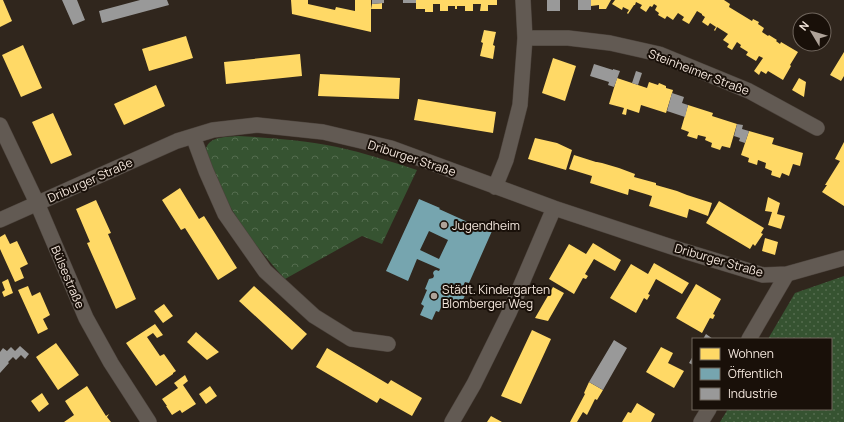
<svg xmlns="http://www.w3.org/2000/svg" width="844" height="422" font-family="Manrope,sans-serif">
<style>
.grass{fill:url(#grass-dots)}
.park{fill:url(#park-crowns)}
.homes{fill:#ffd966}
.public{fill:#76a5af;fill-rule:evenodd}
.industry{fill:#999}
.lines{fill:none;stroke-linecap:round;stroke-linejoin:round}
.minor-casing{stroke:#4b423b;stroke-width:16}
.minor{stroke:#625a53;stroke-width:15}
.poi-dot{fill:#afa399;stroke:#191009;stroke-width:1.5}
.labels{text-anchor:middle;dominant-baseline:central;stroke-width:4;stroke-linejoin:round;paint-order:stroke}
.street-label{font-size:12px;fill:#f3e6dc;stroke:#191009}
.poi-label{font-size:12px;fill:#f3e6dc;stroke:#191009;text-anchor:start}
</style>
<defs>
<pattern id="grass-dots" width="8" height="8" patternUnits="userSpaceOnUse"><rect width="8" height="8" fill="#365331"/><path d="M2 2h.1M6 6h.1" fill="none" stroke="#546c4e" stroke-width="1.8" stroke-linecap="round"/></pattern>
<pattern id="park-crowns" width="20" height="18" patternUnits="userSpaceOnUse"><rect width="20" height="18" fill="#365331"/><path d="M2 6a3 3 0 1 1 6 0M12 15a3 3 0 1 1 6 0" fill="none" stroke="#546c4e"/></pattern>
</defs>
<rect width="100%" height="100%" fill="#30261d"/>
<path class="grass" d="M 844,276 L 844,422 L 720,422 L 728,409 L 831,409 L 831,339 L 768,339 L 795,293 Z"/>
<path class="park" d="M 238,136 C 271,138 304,140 337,147 C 364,153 390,161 417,170 L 382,244 L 362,236 L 285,279 C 254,245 225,207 210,163 C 208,158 204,151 207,146 C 212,136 229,137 238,136 Z"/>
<path class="homes" d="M 0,0 L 3,0 L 12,21 L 0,27 Z
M 291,0 L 308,0 L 308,4 L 335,10 L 336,7 L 355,11 L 355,0 L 371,0 L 371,9 L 372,4 L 382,3 L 382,9 L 371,9 L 371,32 L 292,14 Z
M 416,0 L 497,0 L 497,5 L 488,5 L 488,11 L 480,11 L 481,4 L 473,4 L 473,11 L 465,11 L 465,6 L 457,6 L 457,9 L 455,9 L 455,6 L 448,6 L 448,11 L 440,11 L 440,4 L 433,4 L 433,12 L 425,12 L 425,9 L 416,9 Z
M 591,0 L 611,0 L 606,9 L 599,9 L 599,5 L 591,6 Z
M 615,0 L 724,0 L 730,4 L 729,7 L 752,21 L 753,19 L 759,22 L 758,24 L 764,28 L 762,32 L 768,36 L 769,35 L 777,40 L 776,41 L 780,44 L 781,42 L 798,52 L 790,65 L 791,66 L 783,80 L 768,71 L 766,74 L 761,71 L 759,75 L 754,71 L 763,58 L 759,56 L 756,61 L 746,55 L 748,52 L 740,47 L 741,45 L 737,42 L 732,50 L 727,47 L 729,44 L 723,40 L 728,34 L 717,27 L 715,31 L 714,30 L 716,27 L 710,23 L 708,26 L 702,22 L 705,17 L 702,15 L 702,14 L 697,11 L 689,24 L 682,20 L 684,17 L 678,13 L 673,20 L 667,16 L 665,19 L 658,15 L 659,13 L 655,10 L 657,6 L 654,4 L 652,7 L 650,6 L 646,12 L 640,8 L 642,5 L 636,2 L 635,5 L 634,5 L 628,14 L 627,13 L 629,10 L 623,7 L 622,10 L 612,4 Z
M 484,30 L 496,32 L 493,45 L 495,46 L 493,59 L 480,56 L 483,43 L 481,42 Z
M 186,36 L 193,58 L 149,71 L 142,49 Z
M 23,45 L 42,88 L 21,97 L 2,55 Z
M 844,52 L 844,76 L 841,81 L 830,75 Z
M 300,54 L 302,76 L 226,84 L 224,62 Z
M 553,58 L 576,66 L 565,101 L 542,93 Z
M 320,74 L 400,78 L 399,99 L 318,96 Z
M 617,78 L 647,88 L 649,82 L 658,85 L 659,83 L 666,86 L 666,88 L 673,90 L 666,113 L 641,105 L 639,113 L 627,109 L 626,115 L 622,114 L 624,108 L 609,104 Z
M 799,78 L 806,82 L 804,97 L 792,90 Z
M 156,85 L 165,106 L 124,125 L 114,104 Z
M 418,99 L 496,112 L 493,133 L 414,120 Z
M 688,105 L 713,113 L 712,116 L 737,124 L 730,148 L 722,146 L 720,150 L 711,147 L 712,143 L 705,140 L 706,137 L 698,135 L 697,139 L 687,136 L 689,132 L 681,129 Z
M 53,113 L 72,155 L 51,164 L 32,122 Z
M 749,131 L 774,138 L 772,144 L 803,153 L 800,166 L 793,164 L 789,176 L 782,173 L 780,178 L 771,175 L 772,171 L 765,168 L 766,163 L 758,160 L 757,165 L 748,162 L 749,158 L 741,155 Z
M 535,138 L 557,143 L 572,150 L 566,170 L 528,159 Z
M 844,142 L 844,206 L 822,192 L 827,185 L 825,185 L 840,161 L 835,159 Z
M 574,155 L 596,162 L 597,162 L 602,163 L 619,168 L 635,174 L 634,177 L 656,183 L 656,185 L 677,191 L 687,195 L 712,203 L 708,216 L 689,209 L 687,218 L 649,206 L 652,196 L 629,189 L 628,195 L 590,183 L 592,176 L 569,169 Z
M 180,188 L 199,219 L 204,216 L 237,268 L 218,280 L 185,228 L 181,230 L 162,200 Z
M 768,197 L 780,203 L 777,214 L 785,216 L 781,229 L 768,225 L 772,212 L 765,211 Z
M 96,200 L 111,233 L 108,234 L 136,299 L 116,309 L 87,243 L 90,242 L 76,209 Z
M 719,201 L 764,228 L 761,233 L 763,234 L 755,246 L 753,244 L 750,249 L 706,223 Z
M 5,234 L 10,244 L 17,241 L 28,264 L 20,268 L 24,278 L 15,282 L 0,249 L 0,237 Z
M 765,238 L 778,242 L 775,255 L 762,251 Z
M 593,243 L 621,260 L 615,271 L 594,259 L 585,274 L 588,276 L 586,279 L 583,278 L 574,294 L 549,279 L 569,244 L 586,254 Z
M 654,263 L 689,283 L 682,294 L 656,279 L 648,294 L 650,295 L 647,300 L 644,298 L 636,313 L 610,298 L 631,264 L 648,274 Z
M 8,279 L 13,293 L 4,297 L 2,292 L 5,290 L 2,282 Z
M 696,284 L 721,299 L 713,314 L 715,315 L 713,319 L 710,318 L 702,333 L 676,318 Z
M 28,286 L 32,296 L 40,292 L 50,315 L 43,319 L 48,329 L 38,334 L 18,290 Z
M 254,286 L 307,334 L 292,350 L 239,301 Z
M 553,287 L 564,293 L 548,321 L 535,318 Z
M 164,304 L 173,316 L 163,323 L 154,311 Z
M 155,324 L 163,335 L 157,338 L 153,333 L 147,337 L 160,356 L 164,354 L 176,371 L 173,373 L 173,374 L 156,386 L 126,343 Z
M 532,330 L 551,339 L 521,404 L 501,396 Z
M 196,332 L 219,352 L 207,360 L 187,342 Z
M 56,343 L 79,375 L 58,390 L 36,357 Z
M 661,347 L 673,353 L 668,363 L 684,371 L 674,388 L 646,372 Z
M 327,348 L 388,384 L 391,380 L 422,398 L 412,416 L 380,398 L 377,403 L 316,367 Z
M 185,375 L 188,381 L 183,385 L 196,404 L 182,413 L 180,410 L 172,415 L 166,406 L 167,406 L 162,399 L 178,388 L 174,383 Z
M 589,382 L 603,390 L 597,400 L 595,399 L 587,415 L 583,412 L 577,422 L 570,422 L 585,394 L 584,393 Z
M 87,386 L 106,416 L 109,414 L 107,417 L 111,422 L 64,422 L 74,415 L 65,401 Z
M 210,386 L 217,396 L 206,404 L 199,394 Z
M 42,393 L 49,404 L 39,412 L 31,401 Z
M 637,403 L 655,414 L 651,422 L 622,422 L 628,412 L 631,413 Z
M 491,416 L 502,422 L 487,422 Z"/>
<path class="public" d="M 419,199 L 440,208 L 439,209 L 470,223 L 470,221 L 492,231 L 469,283 L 465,282 L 462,288 L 467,291 L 461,304 L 445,298 L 439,312 L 436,311 L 432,320 L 420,315 L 424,306 L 421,304 L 427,290 L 425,289 L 429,279 L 433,278 L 434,276 L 433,273 L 434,271 L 436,270 L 439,271 L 440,269 L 417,259 L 408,281 L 386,271 ZM 429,231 L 448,240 L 439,259 L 420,250 Z"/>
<path class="industry" d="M 62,0 L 77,0 L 85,20 L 73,25 Z
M 140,0 L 167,0 L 169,5 L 102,23 L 99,11 Z
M 372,0 L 384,0 L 384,3 L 372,4 Z
M 403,0 L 416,0 L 416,3 L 403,3 Z
M 547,0 L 560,0 L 560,11 L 547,11 Z
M 578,0 L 591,0 L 591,10 L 578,10 Z
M 594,64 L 613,70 L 613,69 L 620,71 L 614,87 L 608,85 L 609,82 L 590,76 Z
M 636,71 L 642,73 L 638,85 L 632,83 Z
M 672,93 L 684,97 L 682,103 L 688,105 L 685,117 L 667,111 Z
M 737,124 L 743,125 L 742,129 L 749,131 L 745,143 L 739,141 L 740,138 L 734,136 Z
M 706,334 L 713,339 L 703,339 Z
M 614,340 L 627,348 L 603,390 L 589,382 Z
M 20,346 L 29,354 L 25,359 L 21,355 L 16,360 L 13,357 L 8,362 L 9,363 L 0,373 L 0,352 L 3,348 L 7,351 L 11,347 L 15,351 Z
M 693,356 L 693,365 L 689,363 Z"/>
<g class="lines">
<defs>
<path id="minor" d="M 525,38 L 568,38 L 610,43 L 659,54 L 749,91 L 817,128
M 0,125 L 37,203 L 86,318 L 111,363 L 149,422
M 193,136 L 206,171 L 225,214 L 265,271 L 314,316 L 351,339 L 388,344
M 495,187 L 506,160 L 520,105 L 525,38 L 523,0
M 0,220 L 177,141 L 213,130 L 257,125 L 323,132 L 391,148 L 554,208 L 684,251 L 763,275 L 787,274 L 844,258
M 749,339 L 787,274
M 452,422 L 474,384 L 509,313 L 554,208
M 701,422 L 709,409"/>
</defs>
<use href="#minor" class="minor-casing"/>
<use href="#minor" class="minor"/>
</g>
<g class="poi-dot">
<circle cx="444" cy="225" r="4"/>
<circle cx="434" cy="296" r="4"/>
</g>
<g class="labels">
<g class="street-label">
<text transform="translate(699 72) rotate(21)">Steinheimer Straße</text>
<text transform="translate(412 158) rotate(18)">Driburger Straße</text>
<text transform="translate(90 180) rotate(-24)">Driburger Straße</text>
<text transform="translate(719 260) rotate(16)">Driburger Straße</text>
<text transform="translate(68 277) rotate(67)">Bülsestraße</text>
</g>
<g class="poi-label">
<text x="452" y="225">Jugendheim</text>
<text x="442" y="289">Städt. Kindergarten<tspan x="442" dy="14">Blomberger Weg</tspan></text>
</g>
</g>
<rect x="692" y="338" width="140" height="72" fill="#191009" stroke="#70665d"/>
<rect x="700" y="348" width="20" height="12" fill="#ffd966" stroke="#70665d"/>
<text x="728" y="358" font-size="12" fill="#f3e6dc">Wohnen</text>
<rect x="700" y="368" width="20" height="12" fill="#76a5af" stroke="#70665d"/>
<text x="728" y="378" font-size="12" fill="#f3e6dc">Öffentlich</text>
<rect x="700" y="388" width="20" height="12" fill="#999999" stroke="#70665d"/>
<text x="728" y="398" font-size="12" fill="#f3e6dc">Industrie</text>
<g transform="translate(812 32) rotate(308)"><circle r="19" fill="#191009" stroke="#70665d"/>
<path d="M0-3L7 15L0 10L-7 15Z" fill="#afa399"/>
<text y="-6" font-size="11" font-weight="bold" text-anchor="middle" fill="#f3e6dc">N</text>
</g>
</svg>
